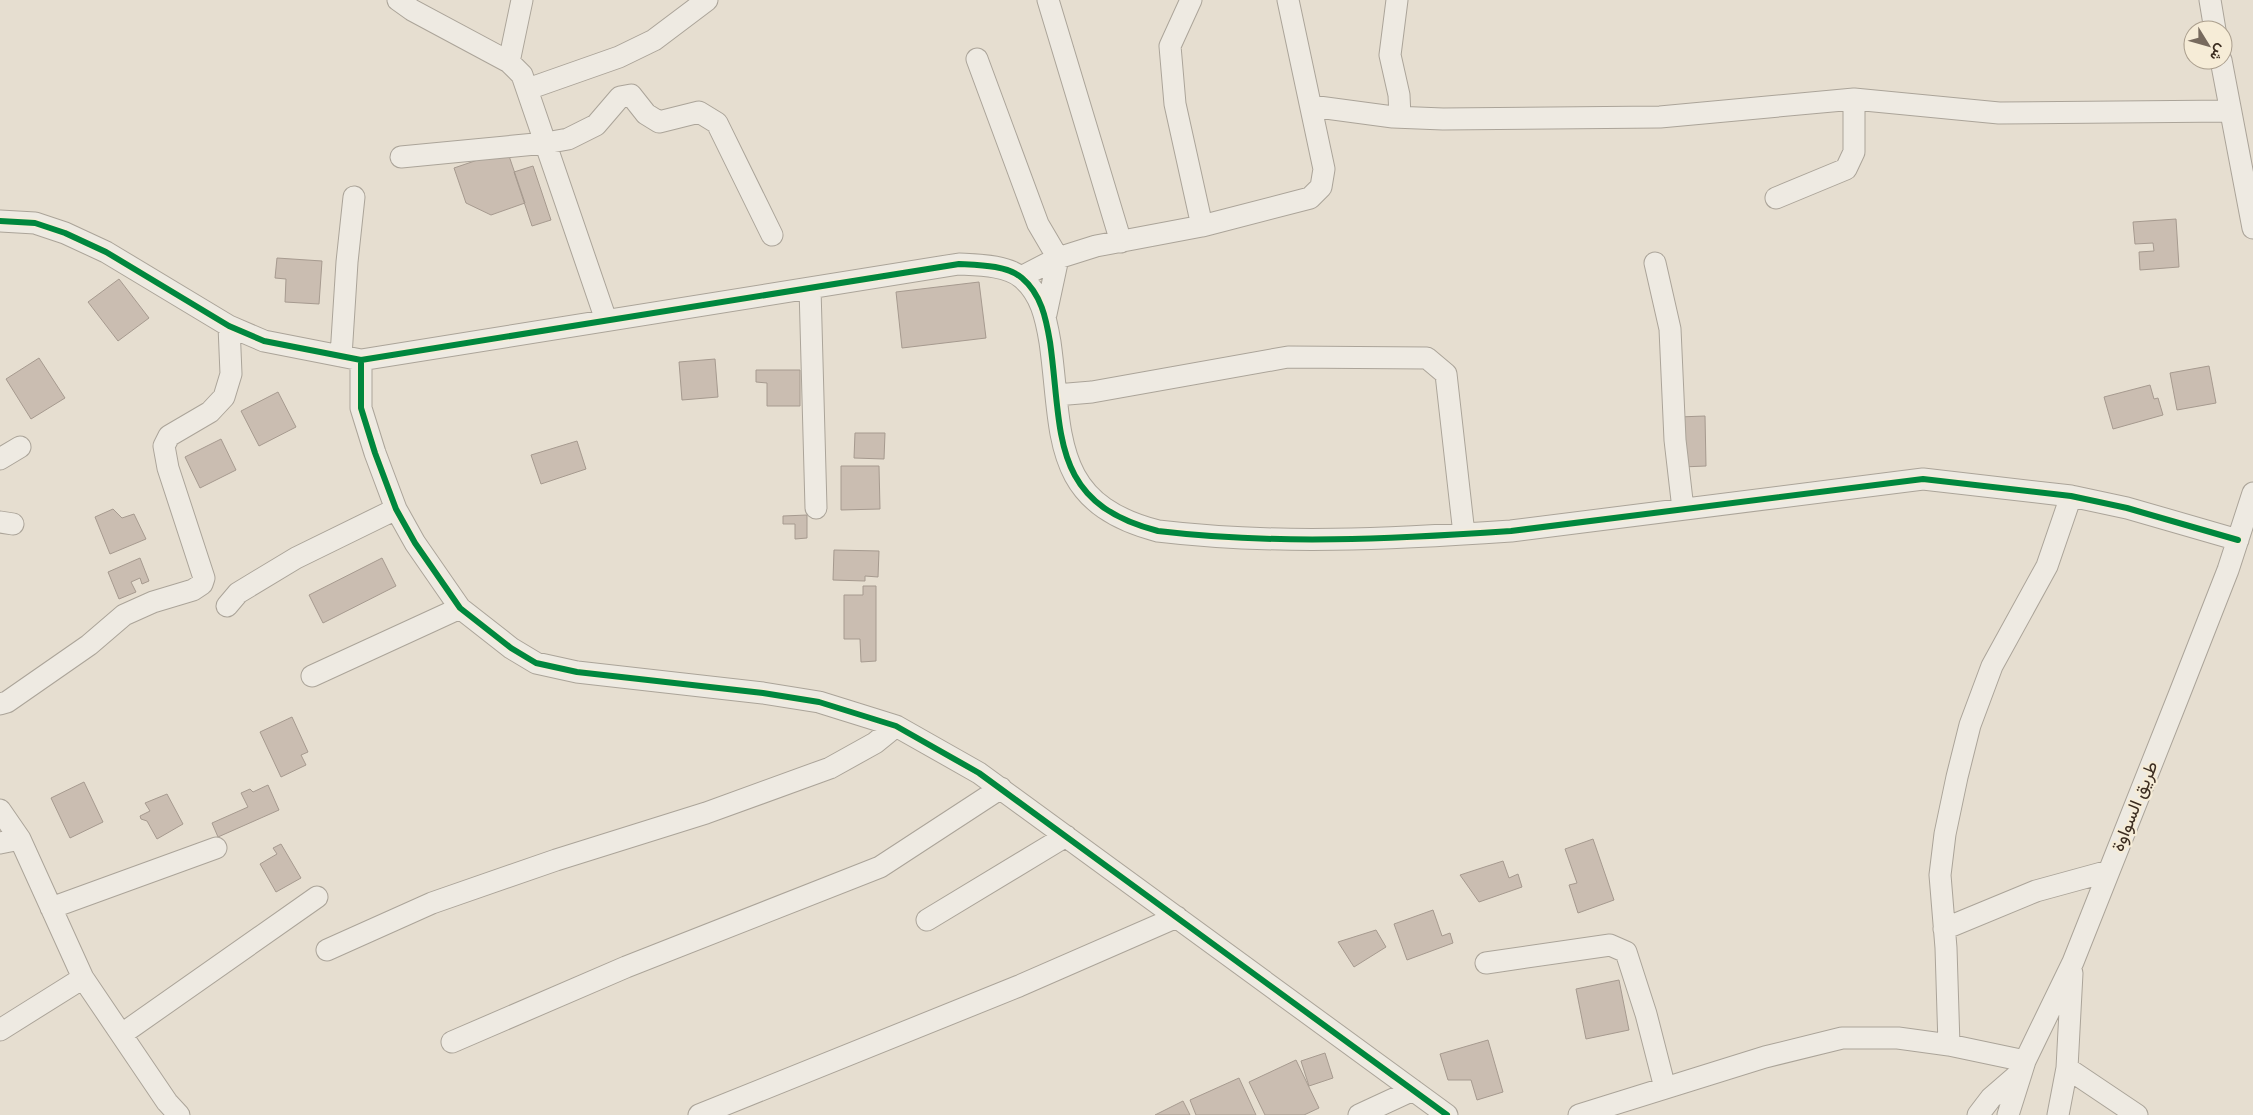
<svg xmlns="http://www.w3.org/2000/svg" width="2253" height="1115" font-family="'Source Serif 4',Vazirmatn,serif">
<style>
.building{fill:#cabdb1;stroke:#a69a8f}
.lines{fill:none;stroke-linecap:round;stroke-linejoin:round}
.minor-casing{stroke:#aba499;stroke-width:23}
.minor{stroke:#eeeae2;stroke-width:21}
.cycleway-casing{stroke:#f6ecd7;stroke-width:9}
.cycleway{stroke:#00873e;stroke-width:6}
.labels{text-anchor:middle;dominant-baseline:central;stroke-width:4.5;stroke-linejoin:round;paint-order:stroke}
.street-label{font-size:18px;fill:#3b2c20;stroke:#f6ecd7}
</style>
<rect width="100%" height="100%" fill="#e6ded0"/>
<path class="building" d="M 507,150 L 525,203 L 491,215 L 466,203 L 454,168 Z
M 533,166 L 551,220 L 532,226 L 514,172 Z
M 2176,219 L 2179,267 L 2140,270 L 2139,252 L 2154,251 L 2153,243 L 2135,244 L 2133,222 Z
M 277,258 L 322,261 L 319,304 L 285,302 L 286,279 L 275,278 Z
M 119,279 L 149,318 L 118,341 L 88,302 Z
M 979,282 L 986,338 L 902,348 L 896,292 Z
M 39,358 L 65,398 L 31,419 L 6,379 Z
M 715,359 L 718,397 L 682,400 L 679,362 Z
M 2209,366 L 2216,403 L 2177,410 L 2170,373 Z
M 756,370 L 800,370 L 800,406 L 767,406 L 767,383 L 756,382 Z
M 2150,385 L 2154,399 L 2158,398 L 2163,415 L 2113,429 L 2104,397 Z
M 278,392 L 296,427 L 259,446 L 241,411 Z
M 1705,416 L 1706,466 L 1682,467 L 1678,417 Z
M 855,433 L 885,433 L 884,459 L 854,458 Z
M 221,439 L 236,470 L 200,488 L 185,457 Z
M 577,441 L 586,469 L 541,484 L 531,455 Z
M 841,466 L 879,466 L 880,509 L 841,510 Z
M 113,509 L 122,518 L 134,514 L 146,539 L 110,554 L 95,517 Z
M 807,515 L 807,538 L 795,539 L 795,524 L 783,524 L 783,516 Z
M 834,550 L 879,551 L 878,577 L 865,576 L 865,581 L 833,580 Z
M 140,558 L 149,581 L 142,584 L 140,578 L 131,582 L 136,592 L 119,599 L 108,572 Z
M 382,558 L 396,586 L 323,623 L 309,595 Z
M 863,586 L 876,586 L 876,661 L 861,662 L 860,639 L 844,639 L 844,595 L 863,595 Z
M 292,717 L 308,752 L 301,755 L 306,765 L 281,777 L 260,732 Z
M 84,782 L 103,822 L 70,838 L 51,798 Z
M 268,785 L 279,810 L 218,837 L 212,823 L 248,807 L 241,793 L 250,789 L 253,792 Z
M 167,794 L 183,824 L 157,839 L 147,821 L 141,819 L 140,816 L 150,811 L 145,803 Z
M 1593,839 L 1614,900 L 1578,913 L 1569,885 L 1577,883 L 1565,849 Z
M 281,844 L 301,878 L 276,892 L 260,864 L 277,854 L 273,848 Z
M 1503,861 L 1509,878 L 1518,874 L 1522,887 L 1479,902 L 1460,875 Z
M 1433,910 L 1442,936 L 1450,933 L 1453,943 L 1407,960 L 1394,924 Z
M 1376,930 L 1386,947 L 1354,967 L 1338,942 Z
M 1619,980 L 1629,1030 L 1586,1039 L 1576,989 Z
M 1488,1040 L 1503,1092 L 1477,1100 L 1471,1080 L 1448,1080 L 1440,1054 Z
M 1325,1053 L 1333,1078 L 1309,1086 L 1301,1061 Z
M 1296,1060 L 1319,1108 L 1304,1115 L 1265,1115 L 1249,1082 Z
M 1239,1078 L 1256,1115 L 1196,1115 L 1190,1100 Z
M 1183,1101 L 1190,1115 L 1155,1115 Z"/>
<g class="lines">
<defs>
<path id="minor" d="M 398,0 L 412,10 L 509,62 L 522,75 L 606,320
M 1048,0 L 1121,242
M 1191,0 L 1170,46 L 1175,104 L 1202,226
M 1397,0 L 1390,55 L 1399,95 L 1400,117
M 2210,0 L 2215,30
M 977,59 L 1038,224 L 1058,258 L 1046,314
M 2221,60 L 2253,228
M 509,62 L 522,0
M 528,89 L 619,57 L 654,40 L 707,0
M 1311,106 L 1393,117 L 1443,119 L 1660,117 L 1854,99 L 1999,113 L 2230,111
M 401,157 L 546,143 L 568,139 L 596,125 L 620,97 L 631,95 L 646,114 L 659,122 L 699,112 L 717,123 L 772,235
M 1776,198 L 1846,169 L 1854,152 L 1854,99
M 0,221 L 35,223 L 65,233 L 106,252 L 229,326 L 264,341 L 361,360 L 959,264 C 978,265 1007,265 1022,278 C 1041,294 1046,318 1050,342 C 1063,433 1049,503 1158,531 C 1275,545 1393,539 1511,531 L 1923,479 L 2071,496 L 2127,508 L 2238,540
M 1655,263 L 1670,329 L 1675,440 L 1683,509
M 1021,277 L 1058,258 L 1096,246 L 1202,226 L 1310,198 L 1321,187 L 1324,169 L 1288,0
M 810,288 L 816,508
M 341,356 L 347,262 L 354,197
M 361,360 L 361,408 L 375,453 L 396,509 L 415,543 L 460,608 L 511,648 L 536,663 L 577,672 L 763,693 L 819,702 L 896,726 L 979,773 L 1447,1115
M 1056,395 L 1092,392 L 1288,357 L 1427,358 L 1446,374 L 1464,534
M 0,459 L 20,447
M 0,522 L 13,524
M 227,606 L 238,593 L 296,558 L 396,509
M 312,676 L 460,608
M 0,704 L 7,702 L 89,645 L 124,615 L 153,602 L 193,590 L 202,584 L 204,578 L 168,468 L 164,446 L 169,436 L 210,412 L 224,397 L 231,374 L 229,326
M 0,810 L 20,839 L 83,978 L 167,1102 L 179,1115
M 0,843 L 20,839
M 51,908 L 216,848
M 927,920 L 1066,836
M 1944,929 L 2036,891 L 2109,871
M 327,950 L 432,903 L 556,860 L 706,813 L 830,768 L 875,743 L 896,726
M 1486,963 L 1610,945 L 1626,952 L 1646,1014 L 1665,1088
M 0,1030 L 83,978
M 122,1034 L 317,897
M 452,1042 L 626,967 L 880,867 L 1001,788
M 1949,1045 L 1946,948 L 1940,875 L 1945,834 L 1957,777 L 1970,725 L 1992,666 L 2047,566 L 2071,496
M 2067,1068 L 2137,1115
M 699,1115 L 1019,986 L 1177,917
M 1359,1115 L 1413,1090
M 1579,1115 L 1765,1057 L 1842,1038 L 1898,1038 L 1949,1045 L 2025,1061
M 1978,1115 L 1991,1098 L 2021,1072
M 2008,1115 L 2025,1061 L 2073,962 L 2179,695 L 2228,570 L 2253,493
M 2058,1115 L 2067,1068 L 2072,973"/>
</defs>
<use href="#minor" class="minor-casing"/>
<use href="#minor" class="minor"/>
<defs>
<path id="cycleway" d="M 0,221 L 35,223 L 65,233 L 106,252 L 229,326 L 264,341 L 361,360 L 959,264 C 978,265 1007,265 1022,278 C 1041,294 1046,318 1050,342 C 1063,433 1049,503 1158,531 C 1275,545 1393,539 1511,531 L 1923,479 L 2071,496 L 2127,508 L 2238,540
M 361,360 L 361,408 L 375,453 L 396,509 L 415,543 L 460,608 L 511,648 L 536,663 L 577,672 L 763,693 L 819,702 L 896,726 L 979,773 L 1447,1115"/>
</defs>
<use href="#cycleway" class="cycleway-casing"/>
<use href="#cycleway" class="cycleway"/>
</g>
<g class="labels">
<g class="street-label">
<text transform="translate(2134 806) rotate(-68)">طريق السواوة</text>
</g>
</g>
<g transform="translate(2208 45) rotate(127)"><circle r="24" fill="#f6ecd7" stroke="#ab9f8e"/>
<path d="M0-4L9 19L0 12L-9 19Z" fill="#776a5e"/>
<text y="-8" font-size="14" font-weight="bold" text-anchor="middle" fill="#3b2c20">ش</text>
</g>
</svg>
